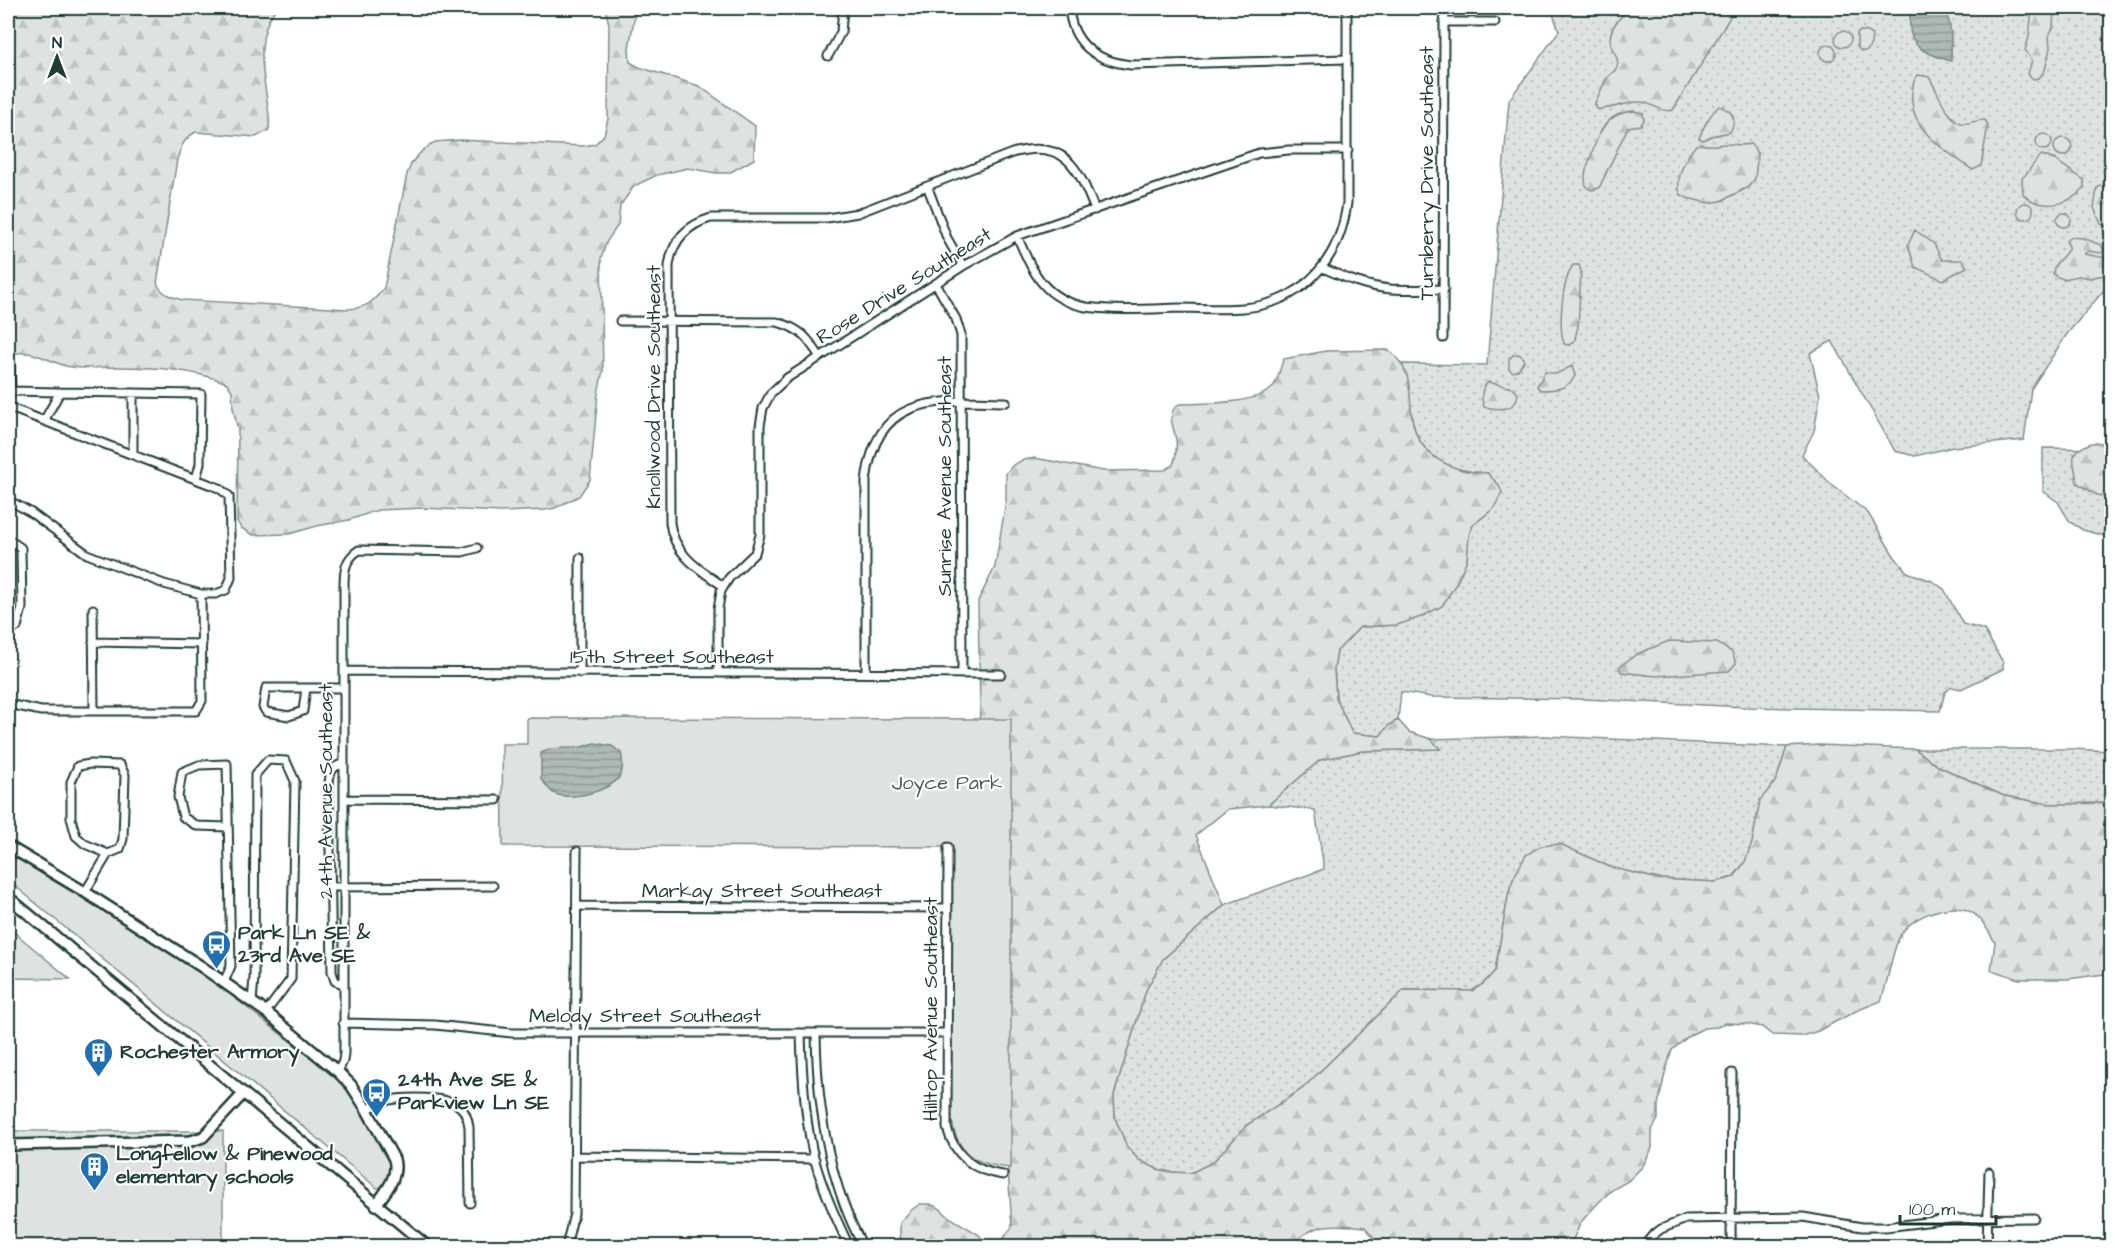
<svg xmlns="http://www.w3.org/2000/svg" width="2119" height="1254" font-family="'Architects Daughter',sans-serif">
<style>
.grass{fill:url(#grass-dots);stroke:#7e908b;stroke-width:1.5;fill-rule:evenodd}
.forest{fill:url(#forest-firs);stroke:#7e908b;stroke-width:1.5}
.park{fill:#dee3e2;stroke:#7e908b;stroke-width:1.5}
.water{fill:url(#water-rules);stroke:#758883;stroke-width:1.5}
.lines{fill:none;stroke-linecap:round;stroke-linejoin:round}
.street-casing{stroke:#1f3d34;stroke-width:11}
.secondary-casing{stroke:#1f3d34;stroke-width:14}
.street{stroke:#fff;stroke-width:7}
.secondary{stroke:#fff;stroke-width:9}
.labels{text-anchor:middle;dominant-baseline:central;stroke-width:4.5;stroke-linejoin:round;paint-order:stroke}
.street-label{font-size:20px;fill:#1f3d34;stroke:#fff}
.park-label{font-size:20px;fill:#455e57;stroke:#fff}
.poi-label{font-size:20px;font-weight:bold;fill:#1f3d34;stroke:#fff;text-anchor:start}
</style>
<defs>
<pattern id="grass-dots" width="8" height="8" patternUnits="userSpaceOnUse" patternTransform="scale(1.5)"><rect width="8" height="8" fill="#dee3e2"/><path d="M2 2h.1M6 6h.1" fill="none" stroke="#bec4c2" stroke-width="1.8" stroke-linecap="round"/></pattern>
<pattern id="forest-firs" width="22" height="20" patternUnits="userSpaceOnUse" patternTransform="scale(1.5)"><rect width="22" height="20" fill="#dee3e2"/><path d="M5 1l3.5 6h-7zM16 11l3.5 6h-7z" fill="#bec4c2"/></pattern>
<pattern id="water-rules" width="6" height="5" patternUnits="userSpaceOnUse" patternTransform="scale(1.5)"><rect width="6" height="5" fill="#afbab7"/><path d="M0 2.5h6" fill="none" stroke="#8e9896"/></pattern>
</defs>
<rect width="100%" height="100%" fill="#fff"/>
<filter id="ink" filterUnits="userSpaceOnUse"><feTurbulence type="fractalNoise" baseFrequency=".0167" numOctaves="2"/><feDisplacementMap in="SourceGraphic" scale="12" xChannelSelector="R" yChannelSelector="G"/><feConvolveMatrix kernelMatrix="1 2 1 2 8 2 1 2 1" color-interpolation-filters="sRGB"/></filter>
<g filter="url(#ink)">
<path class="grass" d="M 1551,8 L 2111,8 L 2111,274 L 2054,273 L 2063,279 C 2074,275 2100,274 2111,277 L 2111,282 L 2067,334 L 2031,389 L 2024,440 L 1953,447 L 1915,456 L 1895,451 L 1832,341 L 1810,353 L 1820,396 L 1814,431 L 1802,455 L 1832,485 L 1868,513 L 1894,556 L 1907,572 L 1932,581 L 1944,589 L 1963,624 L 1984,630 L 2003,662 L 2003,669 L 1961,689 L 1952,687 L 1945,692 L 1940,711 L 1745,707 L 1584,699 L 1431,697 L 1401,692 L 1398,720 L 1389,725 L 1380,736 L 1352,733 L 1336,698 L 1334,669 L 1337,651 L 1360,627 L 1397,625 L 1442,606 L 1457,582 L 1467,559 L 1469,535 L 1473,525 L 1494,508 L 1488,473 C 1455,473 1421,459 1413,423 C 1408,402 1412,386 1402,364 L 1487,365 L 1509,100 L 1559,31 ZM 1724,107 L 1730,132 L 1716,135 ZM 1740,146 L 1757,153 C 1756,189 1751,186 1721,201 Z
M 2043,448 L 2111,449 L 2111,538 L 2083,530 L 2070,522 L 2058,502 L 2043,491 Z
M 1544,736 L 1787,747 L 1776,781 L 1760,801 L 1752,843 L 1745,862 L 1734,876 L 1716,882 L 1658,879 L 1610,867 L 1560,844 L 1514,877 L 1509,891 L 1495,971 L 1483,984 L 1472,991 L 1404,990 L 1302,1089 L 1247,1125 L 1213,1162 L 1191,1173 L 1170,1172 L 1157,1169 L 1139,1160 L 1127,1147 L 1115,1118 L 1114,1095 L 1146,990 L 1163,959 L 1224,905 L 1324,869 L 1315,810 L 1268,805 L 1320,760 L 1362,751 L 1440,749 L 1431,739 Z
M 1915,749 L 2072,749 L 2111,751 L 2111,803 L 2050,804 L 2004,796 L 1938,766 Z"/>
<path class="forest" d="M 8,8 L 276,8 C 254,37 263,72 268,107 C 269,115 270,122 269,130 L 256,137 L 196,132 C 184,138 181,146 177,160 L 157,283 C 162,295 171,296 182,300 L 349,309 C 368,307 372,303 384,288 L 407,174 L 412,162 L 422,151 L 435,142 L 459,140 L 583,146 L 595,144 L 604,135 L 608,119 L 609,24 L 605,8 L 636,8 L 629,48 L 630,62 L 639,67 L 699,86 L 755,126 L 754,159 L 729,173 L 716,173 L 688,168 L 657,175 L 634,186 L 620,206 L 618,225 L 607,241 L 601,258 L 603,371 L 598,393 L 590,480 L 579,496 L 555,508 L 545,510 L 501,512 L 424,508 L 378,510 L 349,520 L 317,526 L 289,534 L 253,535 L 241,528 L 237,521 L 238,430 L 233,408 L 232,391 L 227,383 C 192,369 154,367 117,367 C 100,367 82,370 66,366 C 48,361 27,346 8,356 Z
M 1633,8 L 1732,8 L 1729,19 L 1673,110 C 1660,113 1653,103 1641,102 C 1627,101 1613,110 1597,109 L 1595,103 C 1599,95 1602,86 1607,78 C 1609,75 1616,71 1617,67 C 1619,62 1616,54 1613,50 C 1604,32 1619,16 1633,8 Z
M 2032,8 L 2054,8 L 2053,28 L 2049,35 L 2050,48 L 2045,70 L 2039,78 L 2033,79 L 2028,74 L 2032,60 L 2025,50 L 2029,37 Z
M 1918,75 L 1929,77 C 1937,90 1947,119 1961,123 C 1969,125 1977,119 1985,120 L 1988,125 L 1981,166 L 1973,170 C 1946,151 1908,130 1912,92 C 1913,85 1913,81 1918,75 Z
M 1719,106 C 1734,111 1737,119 1730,132 L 1711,136 L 1704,140 L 1699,138 C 1703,127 1711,113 1719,106 Z
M 1633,111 L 1643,113 L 1644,120 L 1641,125 L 1628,127 L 1599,188 L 1592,190 L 1587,188 C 1582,177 1587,167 1591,156 C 1598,133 1606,113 1633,111 Z
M 1701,144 C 1711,147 1717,144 1726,144 C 1736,144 1742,146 1751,144 L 1757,153 L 1757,160 L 1755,179 L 1748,187 L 1721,201 L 1708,203 L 1687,198 L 1680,194 C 1675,176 1685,159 1696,145 Z
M 2042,155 L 2055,160 L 2084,180 L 2084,188 C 2069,206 2040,211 2023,194 L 2022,178 C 2031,171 2033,161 2042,155 Z
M 2105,184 L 2111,188 L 2111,229 L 2101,224 L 2094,208 L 2097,188 Z
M 1915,230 L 1934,244 L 1942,260 L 1962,260 L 1967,267 L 1943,280 L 1915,267 L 1908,245 Z
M 2071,237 L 2083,238 L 2101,245 L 2104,251 L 2101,253 L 2088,251 L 2084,254 L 2111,259 L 2111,277 L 2104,275 L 2089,278 L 2079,276 L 2063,279 L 2055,276 L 2053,273 C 2054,260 2066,258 2069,246 L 2066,241 Z
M 1573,265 L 1579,265 L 1581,271 L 1578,327 L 1574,342 L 1569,345 L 1564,344 C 1558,325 1562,282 1573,265 Z
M 1388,350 C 1416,372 1407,393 1413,423 C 1420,458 1455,473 1487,473 L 1498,484 L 1502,492 L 1494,508 L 1473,525 L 1469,535 L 1467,559 L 1457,582 L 1442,606 L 1421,617 L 1397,625 L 1360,627 L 1337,651 L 1334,669 L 1336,698 L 1352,733 L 1380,736 L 1389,725 L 1398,720 L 1409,732 L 1431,739 L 1440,749 L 1362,751 L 1320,760 L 1268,805 L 1228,809 L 1196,835 L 1224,905 L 1163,959 L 1146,990 L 1114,1095 L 1115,1118 L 1127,1147 L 1139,1160 L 1157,1169 L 1170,1172 L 1191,1173 L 1213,1162 L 1247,1125 L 1302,1089 L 1404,990 L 1472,991 L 1483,984 L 1495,971 L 1509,891 L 1514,877 L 1526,855 L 1541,846 L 1560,844 L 1610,867 L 1658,879 L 1716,882 L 1734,877 L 1745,862 L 1752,843 L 1760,800 L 1776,781 L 1787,747 L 1819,745 L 1915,749 L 1938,766 L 2004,796 L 2050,804 L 2111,803 L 2111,973 L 2068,979 L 2019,979 L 1991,970 L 1995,942 C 1990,935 1986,925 1979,918 C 1960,898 1920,912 1904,930 C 1893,942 1888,983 1881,1001 L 1856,1011 L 1818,1031 L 1802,1036 L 1772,1035 L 1762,1027 L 1747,1024 L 1725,1023 L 1717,1027 L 1704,1028 L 1690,1035 L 1672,1050 L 1666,1069 L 1658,1105 L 1658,1119 L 1652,1130 L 1652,1148 L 1643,1166 L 1628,1181 L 1612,1190 L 1599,1202 L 1581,1222 L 1570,1246 L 1378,1246 L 1376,1240 L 1365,1227 C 1335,1224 1312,1221 1292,1246 L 907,1246 L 900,1238 L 900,1223 L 910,1211 L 920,1204 L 930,1204 L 939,1208 L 949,1217 L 978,1234 L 989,1245 L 1001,1242 L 1012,1227 L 978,735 L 980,709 L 978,601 L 995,567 L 1006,501 L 1006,473 L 1013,465 L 1023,460 L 1035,458 L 1103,471 L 1165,470 L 1173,465 C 1176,457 1177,449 1176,440 C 1174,426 1165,414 1179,404 C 1203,403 1251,405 1271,389 C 1279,382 1279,368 1284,359 L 1326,351 Z
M 1572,366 L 1575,376 C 1567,390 1555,390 1540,390 L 1537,386 L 1545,372 L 1556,374 Z
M 1488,382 L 1513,388 L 1518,394 C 1515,413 1498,409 1484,407 C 1481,398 1480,389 1488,382 Z
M 2091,443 L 2111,443 L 2111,498 L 2097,495 L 2077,483 C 2075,460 2065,454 2091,443 Z
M 1669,641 L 1717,643 L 1732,652 L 1736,663 L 1729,671 L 1656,676 L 1621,672 L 1619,667 L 1637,654 Z"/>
<path class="park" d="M 1860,31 L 1868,32 L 1872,35 L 1871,44 L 1867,51 L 1861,51 L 1857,47 L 1857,34 Z
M1835 39a8 8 0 1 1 16 0a8 8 0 1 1-16 0Z
M1820 53a8 8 0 1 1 16 0a8 8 0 1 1-16 0Z
M2036 142a8 8 0 1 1 16 0a8 8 0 1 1-16 0Z
M2054 147a9 9 0 1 1 18 0a9 9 0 1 1-18 0Z
M2017 211a8 8 0 1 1 16 0a8 8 0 1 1-16 0Z
M2057 220a7 7 0 1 1 14 0a7 7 0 1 1-14 0Z
M 1518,354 L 1522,356 L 1524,361 L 1518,370 L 1513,372 L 1509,369 L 1509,359 L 1513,355 Z
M 527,718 L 1011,719 L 1011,1168 C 974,1165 956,1153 951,1115 L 952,847 L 503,846 L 502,744 L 527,744 Z
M 8,853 L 125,924 L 214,982 L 336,1077 C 348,1090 389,1150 390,1165 C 391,1173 386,1181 382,1187 L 377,1188 L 8,880 Z
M 8,927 L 70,979 L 8,978 Z
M 8,1131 L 223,1131 L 223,1246 L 8,1246 Z"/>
<path class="water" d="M 1914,8 C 1922,7 1931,6 1938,8 C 1954,11 1951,48 1951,61 C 1930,55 1907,48 1910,21 C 1910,15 1910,12 1914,8 Z
M 594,743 L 612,746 L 621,753 C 623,761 624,768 620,776 C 611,791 569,802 554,793 C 549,791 545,783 541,779 L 541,753 C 560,743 572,753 594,743 Z"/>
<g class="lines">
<defs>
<path id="street" d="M 1069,8 C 1072,44 1096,61 1131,65 L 1347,59
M 1444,22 L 1495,22
M 828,56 L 841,32 L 843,8
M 928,188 L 947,238 L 963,266
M 1017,236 C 1033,272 1043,299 1086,307 C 1116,311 1148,309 1178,308 C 1199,308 1222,310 1243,308 C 1303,303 1340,260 1347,203 L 1347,8
M 1323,268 C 1345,278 1367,287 1391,289 C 1408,290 1426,289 1444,289
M 936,284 L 956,319 L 961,335 L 962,674
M 620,321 L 777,322 C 801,329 807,337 820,357
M 1443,338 L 1444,22 L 1446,8
M 10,364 L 11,391 L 60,392
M 133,393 L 133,455
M 8,407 L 219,488 L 229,496 L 231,578 L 226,590 L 216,594 L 201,594 L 164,584 L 87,554 L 30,512 L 8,500
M 44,421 L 60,392 L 201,394 L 200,464 L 196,479
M 8,539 L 21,548 L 22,608 L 17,627 L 8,631
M 723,586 C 699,569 674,555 670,523 L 669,266 C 672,241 687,225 711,218 L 827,218 L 858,213 L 1012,153 C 1065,138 1078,167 1095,210
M 93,609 L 94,711
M 93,642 L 202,644
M 344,671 L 1001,674
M 580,673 L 580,558
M 718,673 L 718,609 L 721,591 L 729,578 L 755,553 L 760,535 L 760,426 L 763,408 L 771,393 L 787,378 L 963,266 L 1017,236 L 1259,153 L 1289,150 L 1348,150
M 866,673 L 866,481 C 877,393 935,400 1006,402
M 306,688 L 303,711 L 289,716 L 266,712 L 263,707 L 266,688 L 344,688
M 8,704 L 41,711 L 196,711 L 202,701 L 201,594
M 344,799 L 497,800
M 948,847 L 947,1128 C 955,1157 974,1171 1003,1175
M 330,887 L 493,886
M 85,892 L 108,854 L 120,849 L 123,839 L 125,775 L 120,765 L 90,764 L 78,766 L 71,782 L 71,818 L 76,836 L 85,844 L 108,854
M 577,906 L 948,908
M 224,982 L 231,966 L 227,764 L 199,765 L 182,772 L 178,797 L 183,817 L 197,826 L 228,827
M 343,984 L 335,981 L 332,972 L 329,788 C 329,776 330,765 344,764
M 252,1002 L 254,978 L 255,775 L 268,760 L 286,761 L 295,781 L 291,979 L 266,1012
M 343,1023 L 435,1025 L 512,1033 L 946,1033
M 801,1033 C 802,1071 805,1124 815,1161 C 823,1190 836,1219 849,1246
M 816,1033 C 817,1105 828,1182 863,1246
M 338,1072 L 343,1061 L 344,1053 L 344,586 C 344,570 345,559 359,550 L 462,552 L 477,548
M 367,1110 C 374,1106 381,1101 389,1100 C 405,1097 447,1096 459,1106 C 466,1111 468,1119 469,1127 L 470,1203
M 575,1156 L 815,1159
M 566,1246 L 574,1214 L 577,851
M 1644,1246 L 1652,1236 L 1661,1229 L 1686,1219 L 1803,1217 L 1862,1227 L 1886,1227 L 1950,1219 L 2034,1218
M 1731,1246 L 1732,1073
M 1987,1246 L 1989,1172"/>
<path id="secondary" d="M 8,846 L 85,892 L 202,967 L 266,1012 L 338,1072 L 351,1085 L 367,1110 L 394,1159 C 399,1177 386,1191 376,1205
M 8,897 L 427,1246
M 9,1145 L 191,1141 L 203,1137 L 244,1093"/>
</defs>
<use href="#street" class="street-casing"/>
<use href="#secondary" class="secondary-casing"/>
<use href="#street" class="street"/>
<use href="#secondary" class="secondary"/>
</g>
</g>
<defs>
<symbol id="bus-pin" viewBox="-11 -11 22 30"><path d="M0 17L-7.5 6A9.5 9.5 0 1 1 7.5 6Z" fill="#1f6fb2" stroke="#fff"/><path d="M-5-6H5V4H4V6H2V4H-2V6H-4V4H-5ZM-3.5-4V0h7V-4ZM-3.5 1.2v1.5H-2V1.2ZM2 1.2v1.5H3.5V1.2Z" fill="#fff"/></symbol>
<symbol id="building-pin" viewBox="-11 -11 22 30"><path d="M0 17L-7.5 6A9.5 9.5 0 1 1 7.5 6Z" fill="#1f6fb2" stroke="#fff"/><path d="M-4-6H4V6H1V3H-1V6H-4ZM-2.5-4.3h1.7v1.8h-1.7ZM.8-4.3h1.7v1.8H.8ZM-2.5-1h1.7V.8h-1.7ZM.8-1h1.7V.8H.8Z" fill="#fff"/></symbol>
</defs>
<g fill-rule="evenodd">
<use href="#bus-pin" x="200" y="928" width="33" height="45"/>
<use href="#building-pin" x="82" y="1036" width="33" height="45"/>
<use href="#bus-pin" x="360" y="1076" width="33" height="45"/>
<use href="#building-pin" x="78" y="1150" width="33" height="45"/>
</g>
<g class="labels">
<g class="street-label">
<text transform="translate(1427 173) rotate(-90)">Turnberry Drive Southeast</text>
<text transform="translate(904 286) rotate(-32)">Rose Drive Southeast</text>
<text transform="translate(654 387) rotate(-90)">Knollwood Drive Southeast</text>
<text transform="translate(945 476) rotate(-90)">Sunrise Avenue Southeast</text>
<text x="672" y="657">15th Street Southeast</text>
<text transform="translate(326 791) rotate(-90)">24th Avenue Southeast</text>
<text x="762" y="891">Markay Street Southeast</text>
<text transform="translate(931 1009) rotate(-90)">Hilltop Avenue Southeast</text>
<text x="645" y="1016">Melody Street Southeast</text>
</g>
<g class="park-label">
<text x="947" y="783">Joyce Park</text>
</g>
<g class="poi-label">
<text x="238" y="933">Park Ln SE &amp;<tspan x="238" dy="23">23rd Ave SE</tspan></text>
<text x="120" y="1052">Rochester Armory</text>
<text x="398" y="1080">24th Ave SE &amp;<tspan x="398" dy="23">Parkview Ln SE</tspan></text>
<text x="116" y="1154">Longfellow &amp; Pinewood<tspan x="116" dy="23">elementary schools</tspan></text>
</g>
</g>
<rect width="2119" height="1254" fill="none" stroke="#fff" stroke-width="30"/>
<rect x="15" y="15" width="2089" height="1224" fill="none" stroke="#1f3d34" stroke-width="2" filter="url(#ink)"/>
<g transform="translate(57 57)" stroke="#ffffff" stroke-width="4.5" paint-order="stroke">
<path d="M0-4.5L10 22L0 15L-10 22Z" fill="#1f3d34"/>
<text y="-9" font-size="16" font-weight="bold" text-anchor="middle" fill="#1f3d34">N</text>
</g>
<path d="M1900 1215v9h96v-9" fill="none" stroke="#1f3d34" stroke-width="3"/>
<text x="1909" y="1215" font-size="18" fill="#1f3d34" stroke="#ffffff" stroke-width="4.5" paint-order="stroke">100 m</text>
</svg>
